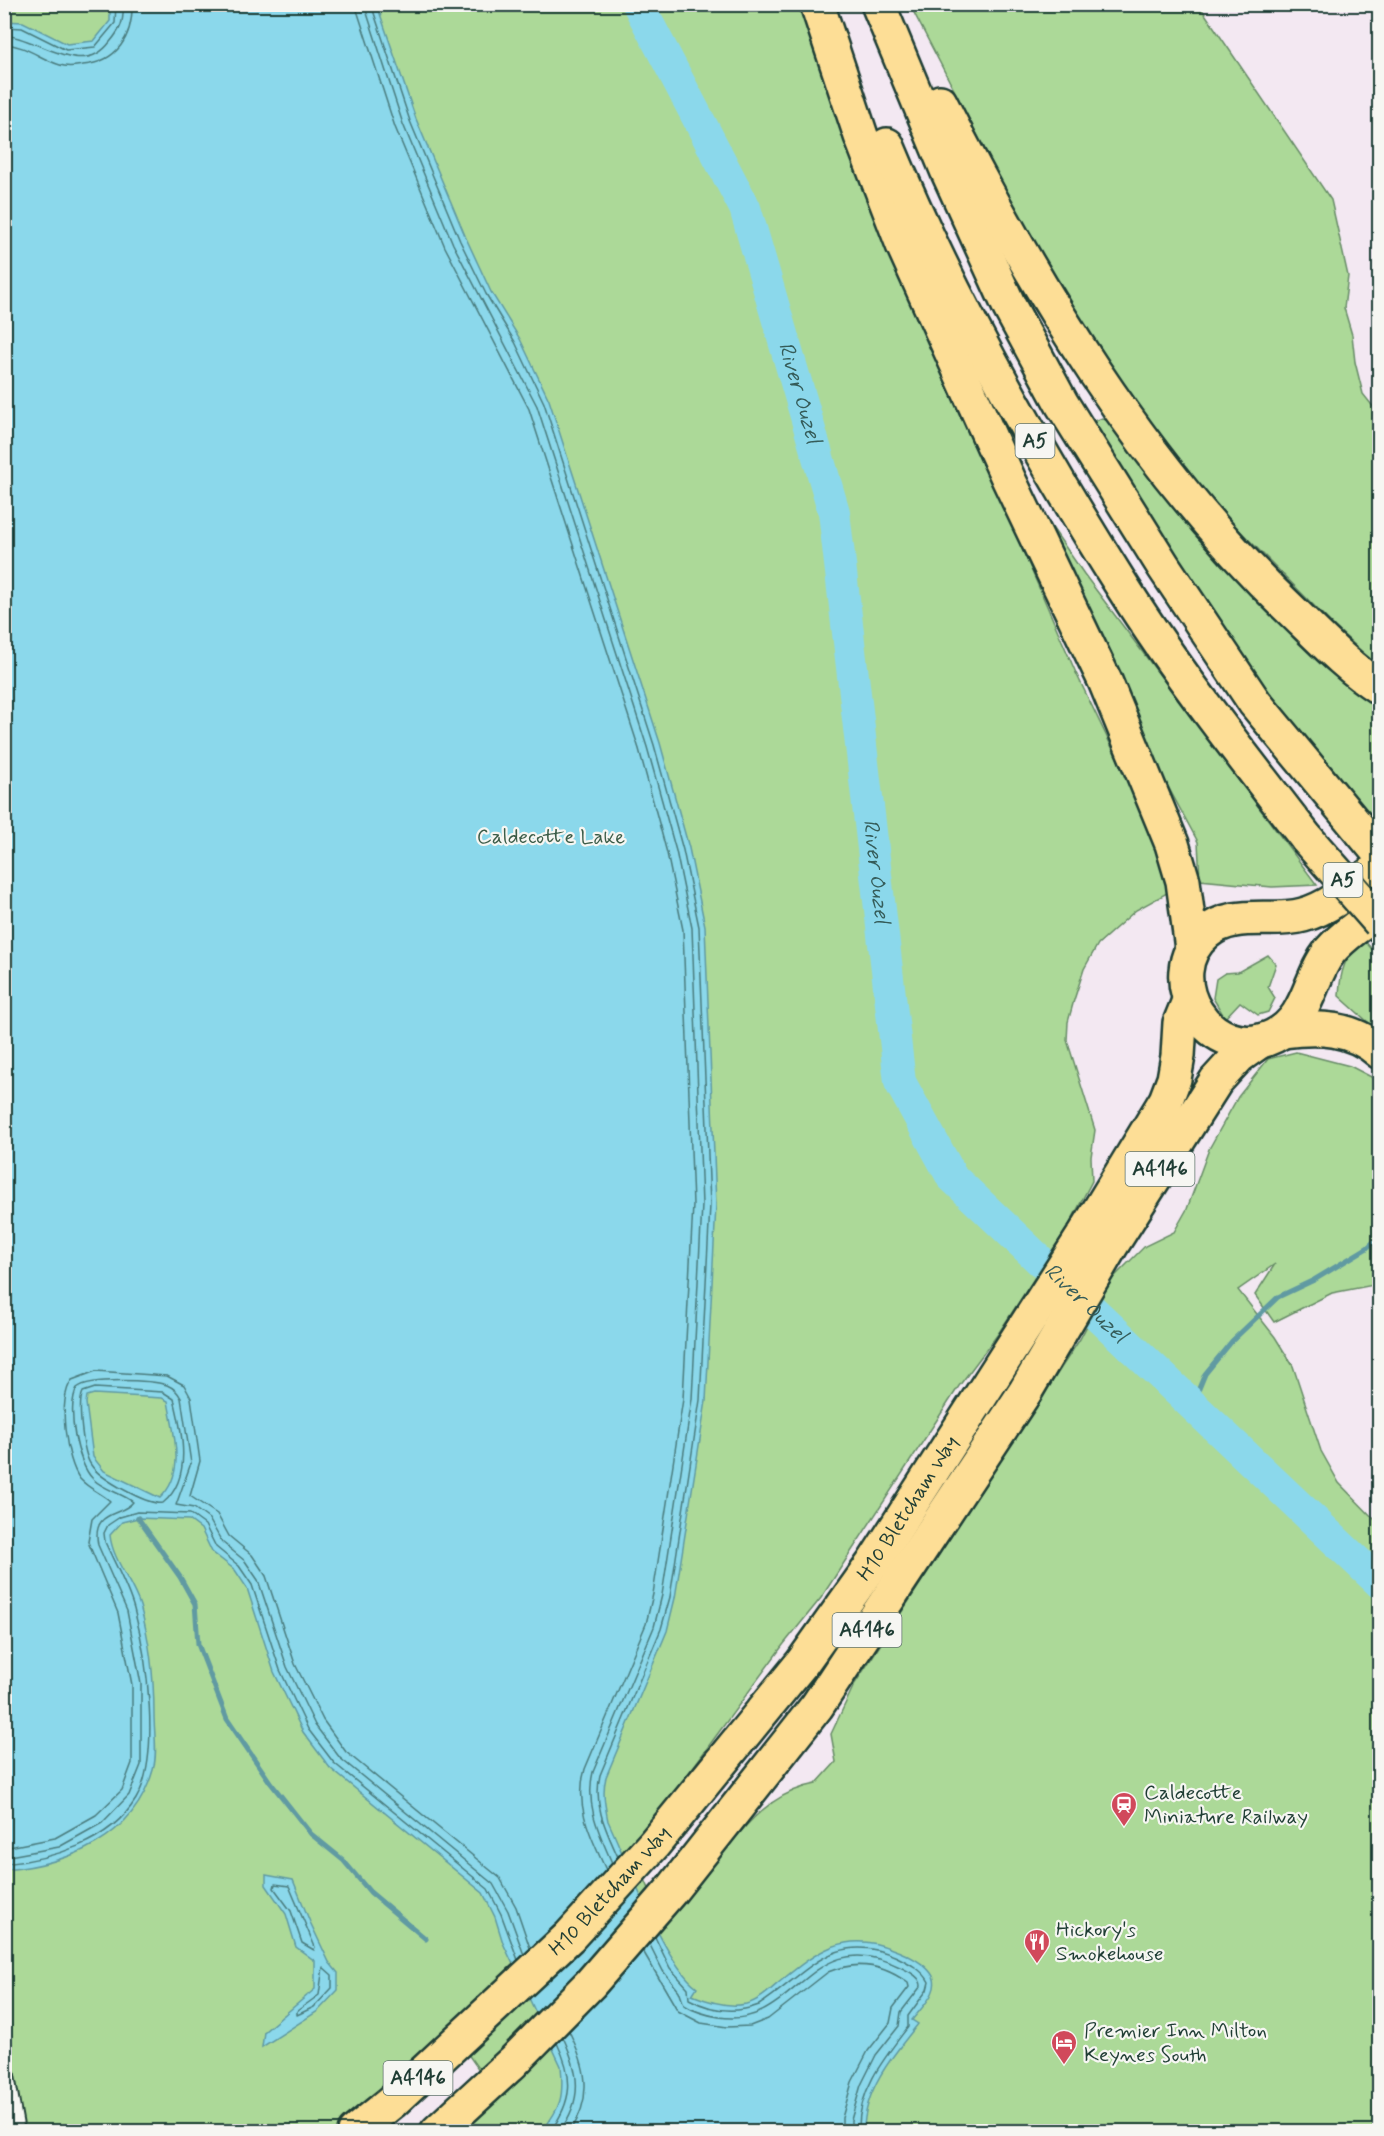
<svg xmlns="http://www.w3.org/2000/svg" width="1384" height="2136" font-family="Mynerve,sans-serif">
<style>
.green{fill:#acd998;stroke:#668b66;stroke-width:1.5}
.water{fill:#8bd8eb;stroke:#609aa2;stroke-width:1.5;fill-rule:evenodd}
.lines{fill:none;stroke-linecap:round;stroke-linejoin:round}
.shore{stroke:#4a7b7d;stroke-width:1.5}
.stream{stroke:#609aa2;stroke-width:5}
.river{stroke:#8bd8eb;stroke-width:32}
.minor-casing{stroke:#1f3d34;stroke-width:24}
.trunk-casing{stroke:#1f3d34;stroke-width:38}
.minor{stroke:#f6f6f2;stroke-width:20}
.trunk{stroke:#fdde96;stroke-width:33}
.trunk-bridge-casing{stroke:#1f3d34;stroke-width:38;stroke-linecap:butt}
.trunk-bridge{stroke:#fdde96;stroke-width:33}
.labels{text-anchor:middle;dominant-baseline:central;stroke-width:4.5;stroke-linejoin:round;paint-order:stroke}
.shield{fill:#f6f6f2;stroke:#60746d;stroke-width:1.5}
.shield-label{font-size:20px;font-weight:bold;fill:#1f3d34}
.park-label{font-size:21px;fill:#3b5c48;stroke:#f6f6f2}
.street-label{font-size:21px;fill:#1f3d34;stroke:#f6f6f2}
.poi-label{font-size:21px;fill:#1f3d34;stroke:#f6f6f2;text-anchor:start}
.water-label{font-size:22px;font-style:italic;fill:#355c59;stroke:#f6f6f2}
</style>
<rect width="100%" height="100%" fill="#f3e8f2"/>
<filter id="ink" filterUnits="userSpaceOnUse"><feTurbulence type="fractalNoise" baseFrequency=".0167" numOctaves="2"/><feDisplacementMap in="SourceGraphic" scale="12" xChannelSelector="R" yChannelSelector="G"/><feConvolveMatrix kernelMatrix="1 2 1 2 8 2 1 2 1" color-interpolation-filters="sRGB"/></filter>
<g filter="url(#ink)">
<path class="green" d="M 4,5 L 801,5 L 884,230 L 1076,673 L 1148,822 L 1169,892 L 1136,910 L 1098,944 L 1084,969 L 1074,1000 L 1068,1022 L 1067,1040 L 1095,1130 L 1091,1157 L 1092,1181 L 1069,1225 L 998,1334 L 959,1386 L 821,1598 L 783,1645 L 680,1785 L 630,1845 L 657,1907 L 722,1828 L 738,1835 C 759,1810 783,1790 816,1784 L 836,1762 L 831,1734 L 854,1685 L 1080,1339 L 1110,1281 L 1145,1246 L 1174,1232 L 1187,1209 L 1209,1149 L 1238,1097 L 1268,1059 L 1296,1052 L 1350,1066 L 1379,1081 L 1379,1284 L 1332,1293 L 1274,1322 L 1255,1295 L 1275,1264 L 1238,1290 L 1275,1337 L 1293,1366 L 1321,1451 L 1339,1483 L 1379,1524 L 1379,2131 L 437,2131 L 489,2084 L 458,2040 L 355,2131 L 5,2131 Z
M 910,5 L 1199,5 L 1331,200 L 1348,276 L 1344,308 L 1352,335 L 1355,362 L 1363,394 L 1379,414 L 1379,667 L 1335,627 L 1178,468 L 1046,267 Z
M 1102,418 L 1122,429 L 1222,563 L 1330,667 L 1379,706 L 1379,821 L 1364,807 L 1255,675 L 1204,600 L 1092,422 Z
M 1029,494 L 1084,574 L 1317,885 L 1272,887 L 1200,880 L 1198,842 L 1134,724 Z
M 1362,938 L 1379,957 L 1379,1032 L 1339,996 C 1340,972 1345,956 1362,938 Z
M 1268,955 L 1276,964 L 1268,987 L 1275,998 L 1268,1012 L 1258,1015 L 1240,1002 L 1225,1018 L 1213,998 L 1216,979 L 1225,973 L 1238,972 Z"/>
<path class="water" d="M 110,5 L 377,5 L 416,119 L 466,238 L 491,292 L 520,339 L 549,400 L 660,743 L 689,848 L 705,926 L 716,1205 L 706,1401 L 675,1598 L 667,1631 L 606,1777 C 602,1793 605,1805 608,1821 C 627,1861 664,1964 697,1987 L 692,1995 C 709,2002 728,2008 746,2004 C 758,2001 768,1992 777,1984 C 813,1955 843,1928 892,1949 C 906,1954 922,1961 931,1973 C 943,1989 922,2007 912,2020 L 918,2024 C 893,2055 864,2089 864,2131 L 542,2131 C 561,2107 564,2097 561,2066 L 503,1943 L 495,1917 L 483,1893 L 330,1768 L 303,1732 L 274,1672 L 247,1588 L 235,1570 L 212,1552 L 201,1529 L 189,1520 L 138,1518 L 122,1522 L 110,1535 C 112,1559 133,1583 140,1606 C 150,1640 154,1679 154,1715 C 154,1732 158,1754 153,1770 C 134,1838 69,1864 5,1870 L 4,21 L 23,22 L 67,44 L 94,41 L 110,21 ZM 94,1394 L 162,1398 L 168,1401 C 173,1432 187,1473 160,1498 L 104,1471 L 93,1457 L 86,1403 L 87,1396 Z
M 266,1875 L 293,1880 L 310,1922 L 329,1962 L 338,1973 L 338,1990 L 318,2011 L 262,2047 L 264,2032 L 315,1989 L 315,1961 L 296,1947 L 286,1914 L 266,1885 Z"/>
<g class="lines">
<path class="shore" d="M 355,4 L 395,127 L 445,247 L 529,409 L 639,749 L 667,853 L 683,930 L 693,1205 L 683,1399 L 653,1594 L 646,1624 L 585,1769 C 574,1806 591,1837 606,1870
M 364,4 L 403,124 L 453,244 L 537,406 L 647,747 L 676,851 L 692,928 L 702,1205 L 692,1399 L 662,1595 L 654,1627 L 593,1772 C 585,1805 599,1833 612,1863
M 371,4 L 410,121 L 460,241 L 486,294 L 515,342 L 544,403 L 654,745 L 683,850 L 699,927 L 710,1205 L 700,1400 L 670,1597 L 661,1629 L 600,1775 C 593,1805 606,1830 618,1857
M 4,27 L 22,28 L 66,50 L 95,47 L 115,23 L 116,4
M 4,35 C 38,37 82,80 110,42 C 121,29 124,22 123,4
M 4,44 C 26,45 40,59 60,65 C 68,68 76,66 83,65 C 117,62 133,37 132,4
M 95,1388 L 163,1392 L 174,1399 C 182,1431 193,1478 163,1503 C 148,1506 99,1478 91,1465 C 83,1454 77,1404 83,1392 Z
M 4,1848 L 55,1838 L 96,1815 L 122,1790 L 132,1763 L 132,1685 L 118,1613 L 88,1542 L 92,1519 L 110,1501 C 101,1493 89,1489 80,1479 C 66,1461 57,1398 72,1380 L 96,1371 L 167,1376 L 184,1385 L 191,1398 L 200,1461 L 190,1496 L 217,1514 L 229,1536 L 252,1555 L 266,1576 L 295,1664 L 323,1720 L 346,1752 L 500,1878 L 516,1907 L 530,1948
M 4,1857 L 59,1847 L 102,1823 L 129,1795 L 141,1765 L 141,1684 L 127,1611 L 98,1545 C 91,1509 122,1517 133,1502 C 122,1493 104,1490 93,1479 C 77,1464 66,1407 77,1388 C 90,1377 151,1380 167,1385 C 174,1388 178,1392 181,1398 L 191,1463 L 176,1505 L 194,1508 L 209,1519 L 222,1542 L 245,1561 L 258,1580 L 287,1667 L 315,1725 L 340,1758 L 493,1884 L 508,1911 L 524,1955
M 4,1864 C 52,1859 109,1843 136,1799 C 161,1757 147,1656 134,1609 C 128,1587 115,1564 105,1542 L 104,1533 L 108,1525 L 120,1517 L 137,1512 L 190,1514 L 205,1525 L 216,1547 L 239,1566 L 252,1585 L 280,1670 L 308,1729 L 334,1763 L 488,1889 L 501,1914 L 518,1960
M 275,1884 L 289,1886 L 315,1947 L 314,1950 L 302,1943 L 291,1911 L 274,1888 Z
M 655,1937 L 670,1968 L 688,1988 L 689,1999 C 711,2011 735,2014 759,2005 C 806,1975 833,1928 897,1957 C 909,1963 923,1970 929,1982 L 927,1990 L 908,2016 L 908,2027 C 885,2057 857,2091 859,2132
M 649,1943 L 663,1971 L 679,1991 L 684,2005 C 695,2012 707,2015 719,2017 C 798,2030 808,1920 902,1968 C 910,1972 921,1977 921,1986 L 901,2012 L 899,2026 L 876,2055 L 861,2085 L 851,2120 L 851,2132
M 643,1951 L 678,2011 L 701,2023 L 727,2027 L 750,2026 L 768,2019 L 828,1972 C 857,1960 884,1965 908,1983 L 909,1987 L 893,2008 L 890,2023 L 868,2051 L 852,2082 L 842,2118 L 842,2132
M 323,1967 L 332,1975 L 332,1988 L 314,2007 L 297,2015 L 297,2011 L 319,1995 Z
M 569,2031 C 586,2066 594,2096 570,2132
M 550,2132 C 573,2100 574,2078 557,2043
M 559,2132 C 584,2099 579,2072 563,2037"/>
<path class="stream" d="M 1193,1403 L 1205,1374 L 1232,1341 L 1278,1297 L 1314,1280 L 1367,1248 L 1380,1236
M 138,1518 L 180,1577 L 195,1604 L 198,1644 L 227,1719 L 270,1782 L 311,1834 L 343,1860 L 370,1892 L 426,1939"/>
<path class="river" id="s1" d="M 638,4 L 745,208 L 834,512 L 900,1082 L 952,1177 L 1380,1583"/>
<defs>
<path id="minor" d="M 4,2076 L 14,2132"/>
<g id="trunk">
<path d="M 817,4 L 861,136 L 903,245 L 1009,480 L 1105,681 L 1172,844 L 1183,881 L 1192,949"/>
<path d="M 878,4 L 947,170 L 1010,308 L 1062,404 L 1164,567 L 1255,703 L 1380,854"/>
<path d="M 940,102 C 1033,286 1141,466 1291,610 C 1319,637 1347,667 1380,688"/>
<path d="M 887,145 C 951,300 1034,447 1124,589 C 1179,676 1244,758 1307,839"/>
<path d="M 1380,867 C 1356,885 1332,907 1303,915 C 1271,924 1234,909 1206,933 C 1154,977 1211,1067 1274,1036 C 1309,1019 1308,979 1330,951 C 1344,935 1362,923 1380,911"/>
<path d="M 1283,1031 C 1318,1026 1352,1027 1380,1052"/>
<path id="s2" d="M 355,2132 L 392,2102 L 569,1937 L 654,1844 L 802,1663 L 874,1562 L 1084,1235 L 1166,1100 L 1174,1079 L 1178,1056 L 1180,1023 L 1189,1001"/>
<path d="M 437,2132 L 513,2062 L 590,1984 L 670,1892 L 817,1706 L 1025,1392 L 1111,1246 L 1216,1081 L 1239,1056 L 1260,1041"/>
</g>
</defs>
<use href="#minor" class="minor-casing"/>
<use href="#trunk" class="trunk-casing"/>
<use href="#minor" class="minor"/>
<use href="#trunk" class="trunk"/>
<defs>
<path id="trunk-bridge" d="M 1307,839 L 1380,922"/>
</defs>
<use href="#trunk-bridge" class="trunk-bridge-casing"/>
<use href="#trunk-bridge" class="trunk-bridge"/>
</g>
</g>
<defs>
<symbol id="station-pin" viewBox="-11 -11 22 30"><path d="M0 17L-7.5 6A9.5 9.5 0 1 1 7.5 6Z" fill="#d1495b" stroke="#f6f6f2"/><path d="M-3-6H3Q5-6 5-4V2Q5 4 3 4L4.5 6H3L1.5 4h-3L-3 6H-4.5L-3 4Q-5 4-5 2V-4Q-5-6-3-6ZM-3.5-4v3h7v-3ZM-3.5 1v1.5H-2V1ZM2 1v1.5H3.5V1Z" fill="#fff"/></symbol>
<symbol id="restaurant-pin" viewBox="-11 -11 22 30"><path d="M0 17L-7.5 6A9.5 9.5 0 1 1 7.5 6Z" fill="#d1495b" stroke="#f6f6f2"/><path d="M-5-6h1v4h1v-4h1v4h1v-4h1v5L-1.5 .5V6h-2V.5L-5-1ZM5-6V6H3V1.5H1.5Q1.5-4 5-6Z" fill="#fff"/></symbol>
<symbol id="hotel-pin" viewBox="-11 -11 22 30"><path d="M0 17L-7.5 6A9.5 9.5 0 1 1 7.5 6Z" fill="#d1495b" stroke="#f6f6f2"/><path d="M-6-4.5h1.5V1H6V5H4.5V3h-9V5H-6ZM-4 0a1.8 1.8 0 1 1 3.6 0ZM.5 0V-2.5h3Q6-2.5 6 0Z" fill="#fff"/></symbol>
</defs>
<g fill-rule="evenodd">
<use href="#station-pin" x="1109" y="1790" width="30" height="40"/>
<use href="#restaurant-pin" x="1022" y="1927" width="30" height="40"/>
<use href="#hotel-pin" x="1049" y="2028" width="30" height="40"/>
</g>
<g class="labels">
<g class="shield">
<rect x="1015.5" y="424" width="39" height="34" rx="4.5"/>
<rect x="1323.5" y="863" width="39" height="34" rx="4.5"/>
<rect x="1125.5" y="1152" width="69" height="34" rx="4.5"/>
<rect x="832.5" y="1613" width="69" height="34" rx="4.5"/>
<rect x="383.5" y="2061" width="69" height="34" rx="4.5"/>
</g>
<g class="shield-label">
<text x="1035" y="441">A5</text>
<text x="1343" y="880">A5</text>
<text x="1160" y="1169">A4146</text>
<text x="867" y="1630">A4146</text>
<text x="418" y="2078">A4146</text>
</g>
<g class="park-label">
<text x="551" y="837">Caldecotte Lake</text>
</g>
<g class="street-label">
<text stroke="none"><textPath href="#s2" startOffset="837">H10 Bletcham Way</textPath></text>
<text stroke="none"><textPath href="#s2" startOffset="351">H10 Bletcham Way</textPath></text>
</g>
<g class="poi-label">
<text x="1144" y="1793">Caldecotte<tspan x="1144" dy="24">Miniature Railway</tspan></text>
<text x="1056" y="1930">Hickory's<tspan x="1056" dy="24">Smokehouse</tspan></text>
<text x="1084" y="2031">Premier Inn Milton<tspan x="1084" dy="24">Keynes South</tspan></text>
</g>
<g class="water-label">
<text stroke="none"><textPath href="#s1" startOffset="423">River Ouzel</textPath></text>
<text stroke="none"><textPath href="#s1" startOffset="909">River Ouzel</textPath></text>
<text stroke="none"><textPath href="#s1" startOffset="1413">River Ouzel</textPath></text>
</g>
</g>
<rect width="1384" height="2136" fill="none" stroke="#f6f6f2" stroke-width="24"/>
<rect x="12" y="12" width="1360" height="2112" fill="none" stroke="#1f3d34" stroke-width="2" filter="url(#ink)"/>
</svg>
